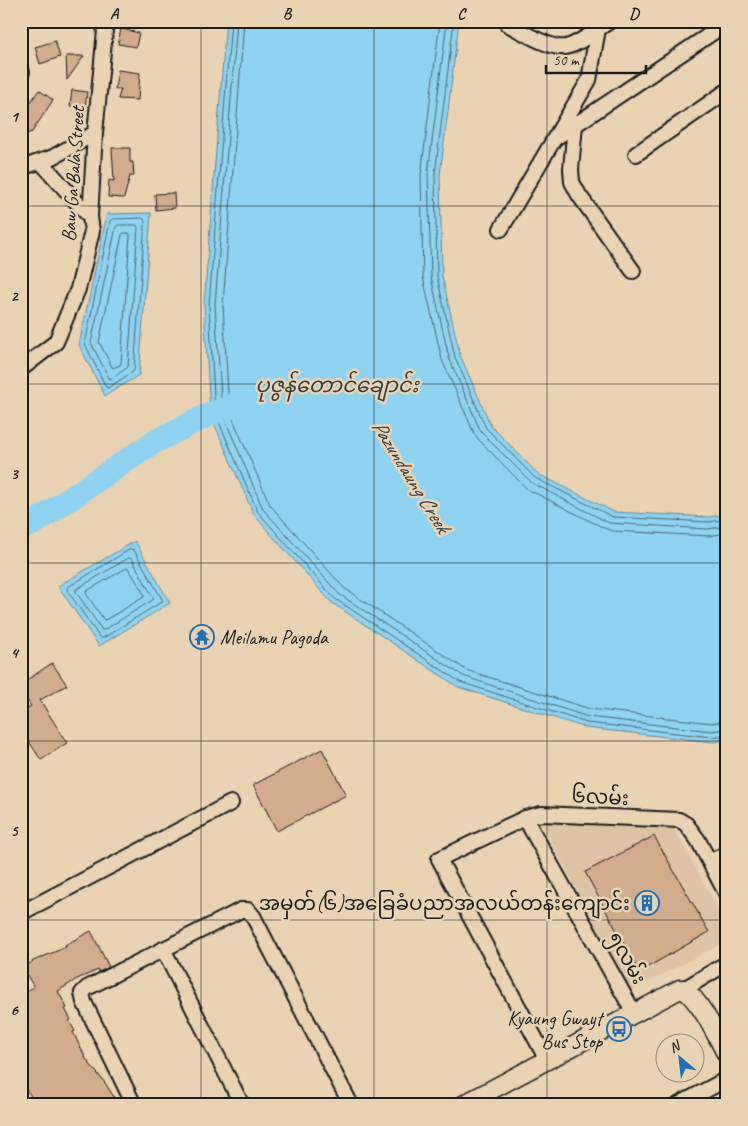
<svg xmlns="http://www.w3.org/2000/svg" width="748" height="1126" font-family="Caveat,'Noto Sans Myanmar',sans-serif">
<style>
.built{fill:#dec4a4}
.water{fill:#8fd2f0;stroke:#61899b}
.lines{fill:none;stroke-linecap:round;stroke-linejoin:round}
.shore{stroke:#4a6571;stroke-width:1}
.river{stroke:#8fd2f0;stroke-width:24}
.building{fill:#d1ac8d;stroke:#1c1c1c}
.minor-casing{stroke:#1c1c1c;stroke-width:18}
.major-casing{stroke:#1c1c1c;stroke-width:21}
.minor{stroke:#ead3b2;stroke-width:14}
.major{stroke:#ead3b2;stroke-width:18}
.grid{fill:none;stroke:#1c1c1c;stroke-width:1;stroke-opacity:0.55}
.labels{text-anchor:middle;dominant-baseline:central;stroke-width:5;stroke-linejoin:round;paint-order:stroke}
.street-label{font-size:20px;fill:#1c1c1c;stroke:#ead3b2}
.poi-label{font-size:20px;fill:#1c1c1c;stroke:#ead3b2;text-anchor:end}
.water-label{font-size:21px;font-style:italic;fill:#334046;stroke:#ead3b2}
.neatline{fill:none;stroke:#1c1c1c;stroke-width:2}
.grid-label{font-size:16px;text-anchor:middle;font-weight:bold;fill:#1c1c1c}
</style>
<rect width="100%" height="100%" fill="#ead3b2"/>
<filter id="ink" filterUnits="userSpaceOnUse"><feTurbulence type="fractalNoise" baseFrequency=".02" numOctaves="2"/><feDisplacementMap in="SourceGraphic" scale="10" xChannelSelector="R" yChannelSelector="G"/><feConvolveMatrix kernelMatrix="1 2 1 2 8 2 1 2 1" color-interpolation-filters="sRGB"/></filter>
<g filter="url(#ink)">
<path class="built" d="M 539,819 L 671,824 L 727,925 L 727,941 L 631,991 Z"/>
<path class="water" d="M 226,21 L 459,21 L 440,175 L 442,276 L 460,355 L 491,426 L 538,474 L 614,512 L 709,517 L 727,514 L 727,740 L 713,742 L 586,728 L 458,687 L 331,602 L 254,515 L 210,414 L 204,305 Z
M 151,213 L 139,375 L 105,396 L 79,345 L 107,214 Z
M 135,541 L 170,603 L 99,646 L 58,586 Z"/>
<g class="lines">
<path class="shore" d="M 231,21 L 209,305 L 215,413 L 258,512 L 334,598 L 460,682 L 587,723 L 712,737 L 727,735
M 237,21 L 215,305 L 222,412 L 263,509 L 339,594 L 463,676 L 588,717 L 712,731 L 727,729
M 244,21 L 223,305 L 229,410 L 270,505 L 344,588 L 466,670 L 590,709 L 712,723 L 727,721
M 440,21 L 421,175 L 423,277 L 442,360 L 474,433 L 478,439 L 527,489 L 606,529 L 613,531 L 709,536 L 727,533
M 447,21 L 428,174 L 431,277 L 449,358 L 481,432 L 532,483 L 609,523 L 708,529 L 727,526
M 454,21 L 435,174 L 437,276 L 455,357 L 486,428 L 535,478 L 613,517 L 709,522 L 727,519
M 113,219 L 143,218 L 145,221 L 134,371 L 108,388 L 106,387 L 85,344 L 110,221 Z
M 118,225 L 136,225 L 138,227 L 128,367 L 111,379 L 109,378 L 91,343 L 116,227 Z
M 124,233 L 129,233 L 130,235 L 121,363 L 120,365 L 113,368 L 112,367 L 99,342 L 122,235 Z
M 131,549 L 134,550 L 163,601 L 103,638 L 100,638 L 67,590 L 67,588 Z
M 129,558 L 132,559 L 154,599 L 104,630 L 102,630 L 76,592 L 76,590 Z
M 127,568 L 129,569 L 144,594 L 144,597 L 107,619 L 104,620 L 87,595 L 86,592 Z"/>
<path class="river" d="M 21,529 L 34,523 L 154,442 L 210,414 L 240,404"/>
</g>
<path class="building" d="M 121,29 L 139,33 L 136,47 L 118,44 Z
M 55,41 L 60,57 L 40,64 L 35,47 Z
M 66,56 L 84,56 L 67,80 Z
M 118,70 L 140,73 L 138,100 L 118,99 L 121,89 L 115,89 Z
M 39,90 L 53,100 L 32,132 L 21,136 L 21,116 Z
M 72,90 L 87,92 L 85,108 L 70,106 Z
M 112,148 L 130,148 L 130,162 L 133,162 L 134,176 L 130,176 L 124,198 L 108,197 L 109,180 L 114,181 Z
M 174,193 L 175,208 L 156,210 L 155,194 Z
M 52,663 L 67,685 L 40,700 L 67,743 L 41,760 L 21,729 L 21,712 L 31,706 L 21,691 L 21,684 Z
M 322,749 L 346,795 L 277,831 L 253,785 Z
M 654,836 L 709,932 L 639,972 L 585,872 Z
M 91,931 L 109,967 L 99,972 L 98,970 L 77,979 L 58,991 L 67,1008 L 65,1009 L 71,1020 L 69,1021 L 75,1031 L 73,1032 L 86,1059 L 105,1083 L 119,1105 L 38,1105 L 21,1083 L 21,1032 L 28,1029 L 21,1017 L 21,1013 L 25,1011 L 22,993 L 34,987 L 23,969 L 33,961 L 66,947 L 65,945 Z"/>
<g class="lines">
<defs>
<path id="minor" d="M 507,24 C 521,31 552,50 566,47 C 578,44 588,36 598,29
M 21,72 L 22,72
M 575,125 L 571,169 L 572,182 L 579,195 L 633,271
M 557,137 L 727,23
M 636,154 L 727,91
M 41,162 L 90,217
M 21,168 L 53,157 L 95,133
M 501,229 L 589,80 L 598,29 L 610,21
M 21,369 L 56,342 L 78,289 L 92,231 L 90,217 L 95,133 L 105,31 L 102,21
M 525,818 L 634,1013
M 710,862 L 727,853
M 21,913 L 231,803
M 163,949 L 242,1105
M 684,989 L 727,963
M 547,1060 L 439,859 L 525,818 L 541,814 L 679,820 L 686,824 L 698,840 L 727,895
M 134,1105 L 84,1002 L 82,993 L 87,988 L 241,910 L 248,910 L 253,916 L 351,1105
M 678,1105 L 727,1079"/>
<path id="major" d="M 463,1105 L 680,989 L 684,989 C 703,1005 715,1033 727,1055"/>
</defs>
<use href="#minor" class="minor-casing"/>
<use href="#major" class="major-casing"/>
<use href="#minor" class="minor"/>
<use href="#major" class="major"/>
</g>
</g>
<path class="grid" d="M 201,21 L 201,1105M 374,21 L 374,1105M 547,21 L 547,1105M 21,206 L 727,206M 21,384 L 727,384M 21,563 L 727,563M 21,741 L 727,741M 21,920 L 727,920"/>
<defs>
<symbol id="temple-ring" viewBox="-11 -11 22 22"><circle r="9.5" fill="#ead3b2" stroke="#1f6fb2" stroke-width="1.5"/><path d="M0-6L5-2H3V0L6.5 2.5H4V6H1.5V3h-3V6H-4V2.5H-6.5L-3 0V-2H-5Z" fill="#1f6fb2"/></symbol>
<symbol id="building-ring" viewBox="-11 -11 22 22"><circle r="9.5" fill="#ead3b2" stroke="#1f6fb2" stroke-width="1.5"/><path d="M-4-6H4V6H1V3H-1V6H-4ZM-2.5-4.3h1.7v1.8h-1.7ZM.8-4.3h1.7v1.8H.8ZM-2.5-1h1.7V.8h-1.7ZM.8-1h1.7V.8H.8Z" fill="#1f6fb2"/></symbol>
<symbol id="bus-ring" viewBox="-11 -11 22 22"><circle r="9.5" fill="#ead3b2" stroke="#1f6fb2" stroke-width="1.5"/><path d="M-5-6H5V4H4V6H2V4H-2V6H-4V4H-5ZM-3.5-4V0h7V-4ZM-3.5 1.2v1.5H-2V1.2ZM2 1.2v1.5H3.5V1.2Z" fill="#1f6fb2"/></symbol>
</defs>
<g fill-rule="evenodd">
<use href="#temple-ring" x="188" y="623" width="28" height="28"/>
<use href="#building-ring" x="633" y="889" width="28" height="28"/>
<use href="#bus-ring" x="605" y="1015" width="28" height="28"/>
</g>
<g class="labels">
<g class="street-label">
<text transform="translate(73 174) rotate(-86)">Baw Ga Bala Street</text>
<text transform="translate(600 797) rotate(3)">၆လမ်း</text>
<text transform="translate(627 958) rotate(61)">၅လမ်း</text>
</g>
<g class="poi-label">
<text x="220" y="637" text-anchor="start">Meilamu Pagoda</text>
<text x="630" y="903">အမှတ်(၆)အခြေခံပညာအလယ်တန်းကျောင်း</text>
<text x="602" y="1018">Kyaung Gwayt<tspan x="602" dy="23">Bus Stop</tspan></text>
</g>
<g class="water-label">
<text x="337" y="385">ပုဇွန်တောင်ချောင်း</text>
<text transform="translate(411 476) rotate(58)">Pazundaung Creek</text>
</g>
</g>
<rect width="748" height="1126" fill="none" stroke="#ead3b2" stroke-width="55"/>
<g transform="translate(680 1058) rotate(332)"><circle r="24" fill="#ead3b2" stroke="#988a76"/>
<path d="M0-4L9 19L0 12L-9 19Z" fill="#1f6fb2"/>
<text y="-8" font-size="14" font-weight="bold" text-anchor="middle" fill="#1c1c1c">N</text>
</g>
<path d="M546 65v8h100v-8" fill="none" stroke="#1c1c1c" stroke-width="2.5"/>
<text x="553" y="65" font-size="15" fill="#1c1c1c" stroke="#ead3b2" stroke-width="4" paint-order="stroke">50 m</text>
<rect x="28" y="28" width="692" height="1070" class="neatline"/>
<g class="grid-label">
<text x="114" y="19">A</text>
<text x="287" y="19">B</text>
<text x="461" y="19">C</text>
<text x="634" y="19">D</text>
<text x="14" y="122">1</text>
<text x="14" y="301">2</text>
<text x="14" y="479">3</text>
<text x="14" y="658">4</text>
<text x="14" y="836">5</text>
<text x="14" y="1015">6</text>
</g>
</svg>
